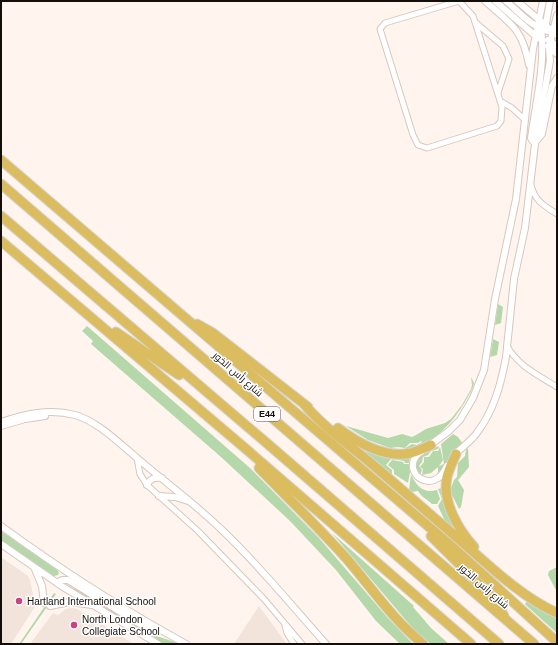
<svg xmlns="http://www.w3.org/2000/svg" width="558" height="645" font-family="Helvetica,Cairo,sans-serif">
<style>
.built{fill:#f2e4db}
.green{fill:#b5d8aa}
.lines{fill:none;stroke-linecap:round;stroke-linejoin:round}
.minor-casing{stroke:#d8c7bd;stroke-width:7}
.tertiary-casing{stroke:#d8c7bd;stroke-width:8}
.motorway-casing{stroke:#d5d4d3;stroke-width:11}
.minor{stroke:#fff;stroke-width:5}
.tertiary{stroke:#fff;stroke-width:6}
.motorway{stroke:#dbbc5f;stroke-width:9}
.poi-dot{fill:#c94385;stroke:#fff;stroke-width:1.5}
.labels{text-anchor:middle;dominant-baseline:central;stroke-width:3;stroke-linejoin:round;paint-order:stroke}
.shield{fill:#fff;stroke:#5a5654;stroke-width:1}
.shield-label{font-size:9px;font-weight:bold;fill:#130e0a}
.street-label{font-size:10px;fill:#130e0a;stroke:#fff}
.poi-label{font-size:10px;fill:#130e0a;stroke:#fff;text-anchor:start}
</style>
<rect width="100%" height="100%" fill="#fff4ee"/>
<path class="built" d="M 1,557 L 28,576 L 30,580 L 34,599 L 38,602 L 11,644 L 1,644 Z
M 259,606 L 287,644 L 234,644 Z
M 72,608 L 77,609 L 134,644 L 30,644 L 53,613 L 58,615 L 66,609 Z"/>
<path class="green" d="M 498,304 L 503,307 L 501,323 L 495,325 Z
M 87,326 L 250,468 L 319,538 L 387,617 L 413,644 L 400,644 L 376,621 L 336,570 L 290,521 L 221,457 L 91,344 L 93,341 L 82,331 Z
M 493,339 L 499,342 L 497,355 L 490,357 Z
M 471,377 L 474,383 L 473,387 C 458,418 430,455 392,449 L 404,449 L 412,444 L 417,445 L 422,442 L 421,441 L 418,443 L 410,443 L 405,448 L 398,447 L 390,448 L 368,440 L 346,426 L 388,438 L 402,434 L 412,437 L 416,435 L 426,429 L 445,423 L 451,419 L 462,405 L 471,389 L 472,385 Z
M 453,434 L 458,437 L 463,444 L 451,456 L 438,474 L 438,467 L 431,473 L 422,475 L 423,469 L 420,467 L 424,462 L 424,457 L 429,457 L 433,451 L 438,451 L 440,447 L 443,460 L 439,466 L 444,464 L 441,444 Z
M 439,446 L 438,449 L 431,451 L 428,455 L 423,457 L 422,462 L 419,466 L 422,470 L 420,476 L 416,469 C 416,455 428,451 439,446 Z
M 361,448 L 410,457 L 409,463 L 405,463 L 404,461 L 391,459 L 386,465 L 392,470 L 392,475 Z
M 468,448 L 469,467 L 458,480 L 464,490 L 461,507 L 459,509 L 450,491 L 454,480 L 457,477 L 458,463 L 465,456 L 466,450 Z
M 392,460 L 403,462 L 404,464 L 409,464 L 410,472 L 408,483 L 394,474 L 394,470 L 388,465 Z
M 411,475 C 417,486 423,494 437,490 L 440,499 L 437,504 L 432,504 C 427,499 421,497 418,491 L 411,492 L 409,490 Z
M 442,488 L 463,537 L 445,521 L 438,506 L 442,499 L 438,489 Z
M 1,531 L 57,570 L 59,573 L 58,575 L 54,576 L 1,540 Z
M 332,533 L 414,606 L 413,607 L 431,628 L 449,644 L 431,644 L 415,631 Z
M 555,568 L 557,568 L 557,592 L 548,575 L 549,571 Z
M 76,587 L 151,634 L 180,644 L 162,644 L 154,640 L 74,589 Z
M 54,593 L 56,594 L 21,644 L 19,644 Z
M 527,601 L 557,617 L 557,633 L 529,608 L 525,604 Z"/>
<g class="lines">
<defs>
<path id="minor" d="M 459,1 L 473,16 L 502,107 L 501,121 L 497,126 L 427,148 L 418,145 L 413,135 L 380,29 L 385,23 L 459,1
M 476,23 L 503,46 L 509,59 L 498,93
M 500,101 L 512,108 L 524,119
M 531,185 C 535,201 543,205 557,214
M 507,346 C 518,366 538,375 557,387
M 137,458 L 140,474 L 147,485 L 198,531 L 264,599 L 302,644
M 285,626 L 287,633 L 294,644"/>
<path id="tertiary" d="M 485,1 C 512,25 522,28 529,65
M 495,1 L 538,38
M 506,1 C 519,12 534,30 553,32
M 517,1 L 557,35
M 545,29 L 550,1
M 548,40 L 557,46
M 548,46 L 557,54
M 537,140 L 542,134 L 552,86 L 557,78
M 535,144 L 531,138 C 536,102 547,58 540,23
M 1,422 C 25,414 49,408 75,415 C 97,421 119,443 137,458 C 165,482 195,504 222,530 C 259,565 292,606 326,644
M 1,426 L 25,419 L 45,416
M 454,455 C 461,448 470,442 476,434 C 494,411 501,384 506,357 L 514,279 L 525,228 L 535,144 L 550,61 L 549,48 L 557,15
M 447,466 C 434,497 400,473 418,454 L 449,431 L 460,420 L 473,398 L 484,370 L 495,299 L 516,199 L 533,49 L 543,1
M 147,485 C 150,478 155,477 162,478
M 159,496 L 175,497 L 188,501
M 1,526 C 60,569 122,609 186,644
M 1,544 L 63,587 L 158,644
M 34,567 L 42,586 L 44,603
M 57,583 L 62,580 L 68,580 L 140,624 L 148,628 L 157,630
M 50,606 L 70,602 L 92,605"/>
<path id="motorway" d="M 1,160 L 456,550 L 557,642
M 1,184 L 534,644
M 1,216 L 269,445 L 499,644
M 1,241 L 246,449 L 471,644
M 197,324 L 213,333 L 308,407
M 116,332 L 179,375
M 304,404 C 325,429 354,448 379,470 C 409,496 439,522 469,548 C 496,572 524,598 557,613
M 338,428 C 358,443 385,459 411,453 C 418,451 424,448 431,445
M 456,454 C 453,461 449,469 447,477 C 442,502 458,529 474,547
M 259,468 C 288,498 318,527 346,558 C 371,587 393,620 423,644
M 431,536 L 495,600 L 504,616"/>
</defs>
<use href="#minor" class="minor-casing"/>
<use href="#tertiary" class="tertiary-casing"/>
<use href="#motorway" class="motorway-casing"/>
<use href="#minor" class="minor"/>
<use href="#tertiary" class="tertiary"/>
<use href="#motorway" class="motorway"/>
</g>
<g class="poi-dot">
<circle cx="19" cy="601" r="4"/>
<circle cx="74" cy="625" r="4"/>
</g>
<g class="labels">
<rect class="shield" x="254" y="407" width="26" height="14" rx="3"/>
<g class="shield-label">
<text x="267" y="414">E44</text>
</g>
<g class="street-label">
<text transform="translate(238 374) rotate(41)">شارع رأس الخور</text>
<text transform="translate(484 586) rotate(41)">شارع رأس الخور</text>
</g>
<g class="poi-label">
<text x="27" y="601">Hartland International School</text>
<text x="82" y="619">North London<tspan x="82" dy="12">Collegiate School</tspan></text>
</g>
</g>
<rect width="558" height="645" fill="none" stroke="#130e0a" stroke-width="4"/>
</svg>
